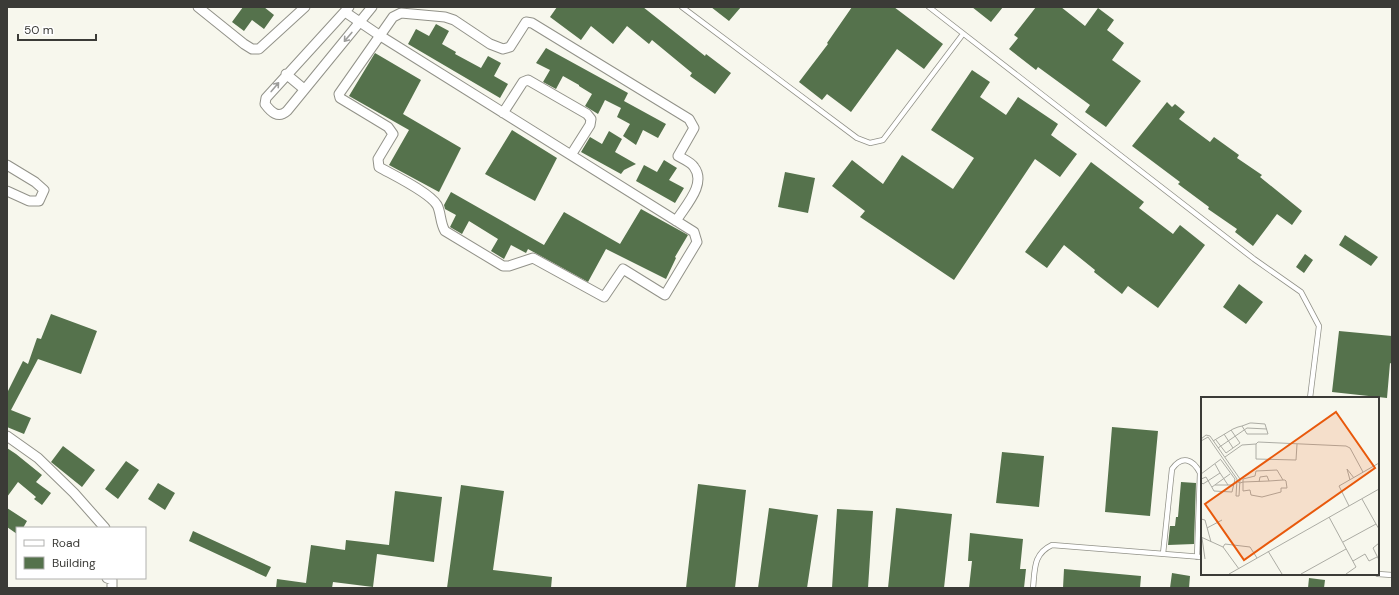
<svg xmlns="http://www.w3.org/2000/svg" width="1399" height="595" font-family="'DM Sans',sans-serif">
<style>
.building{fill:#55724c}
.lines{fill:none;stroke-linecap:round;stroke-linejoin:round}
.service-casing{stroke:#929289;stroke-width:6}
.minor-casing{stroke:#929289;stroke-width:11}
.service{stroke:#fff;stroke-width:4.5}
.minor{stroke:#fff;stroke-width:9}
.oneway{stroke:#9d9d9b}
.inset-road{fill:none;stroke:#acaca4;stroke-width:1}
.view{fill:#e8590c;fill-opacity:0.15;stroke:#e8590c;stroke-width:2}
.inset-edge{fill:none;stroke:#3b3b37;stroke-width:2}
</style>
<rect width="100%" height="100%" fill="#f7f7ed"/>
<path class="building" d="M 243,7 L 264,7 L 274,15 L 264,29 L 252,20 L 244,31 L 232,22 Z
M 557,7 L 643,7 L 705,56 L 706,54 L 731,73 L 715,94 L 690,76 L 692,73 L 652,40 L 649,44 L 627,26 L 613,44 L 591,26 L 581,40 L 550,17 Z
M 711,7 L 741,7 L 729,21 Z
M 852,7 L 894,7 L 943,44 L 924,69 L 897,49 L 851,112 L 827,94 L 822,100 L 799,82 L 828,44 L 827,43 Z
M 972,7 L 1003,7 L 991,22 Z
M 1036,7 L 1061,7 L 1085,26 L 1098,8 L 1114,20 L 1107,30 L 1124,43 L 1112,60 L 1141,81 L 1106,127 L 1085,112 L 1090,105 L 1038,67 L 1036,70 L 1009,49 L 1018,38 L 1014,35 Z
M 436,24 L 449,31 L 442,44 L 456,52 L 455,54 L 481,68 L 488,56 L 501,63 L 494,76 L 508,84 L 500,98 L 408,44 L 416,29 L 429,36 Z
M 546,48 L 628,93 L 624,101 L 666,124 L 658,138 L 643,130 L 636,145 L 623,136 L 630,124 L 617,117 L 621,108 L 605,100 L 598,114 L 585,106 L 592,94 L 579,86 L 579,85 L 563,76 L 556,89 L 543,82 L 550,70 L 536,63 Z
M 375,53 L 421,80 L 403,114 L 461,148 L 439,192 L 389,165 L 409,130 L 349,96 Z
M 972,70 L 990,82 L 980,97 L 1006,115 L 1018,97 L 1058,124 L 1051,135 L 1077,154 L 1060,177 L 1035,159 L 954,280 L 860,217 L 865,211 L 832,186 L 852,160 L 883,184 L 902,155 L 953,189 L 974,158 L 931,130 Z
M 1167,102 L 1172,107 L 1175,104 L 1185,112 L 1179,119 L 1210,142 L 1214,137 L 1239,155 L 1237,158 L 1262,175 L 1260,177 L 1302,211 L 1292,225 L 1277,214 L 1253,246 L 1235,232 L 1237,229 L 1208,209 L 1209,207 L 1178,184 L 1180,182 L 1132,146 Z
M 512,130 L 557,158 L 535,201 L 485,174 Z
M 609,131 L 622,139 L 615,152 L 636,164 L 624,170 L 621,174 L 581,152 L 590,137 L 602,144 Z
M 664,160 L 677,168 L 669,180 L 684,188 L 675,203 L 636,181 L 644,165 L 657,172 Z
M 1091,162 L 1144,202 L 1139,208 L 1173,234 L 1180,225 L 1205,245 L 1158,308 L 1128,286 L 1122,294 L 1094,272 L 1095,270 L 1064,245 L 1047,268 L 1025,252 Z
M 785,172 L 815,178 L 808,213 L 778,207 Z
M 451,192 L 544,245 L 564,212 L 620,244 L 641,209 L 688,235 L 675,257 L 676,258 L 666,279 L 606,249 L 588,282 L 528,249 L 526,253 L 511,245 L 504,259 L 491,251 L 498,239 L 469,221 L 462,234 L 450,227 L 456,215 L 445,209 L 444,205 Z
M 1345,235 L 1378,257 L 1371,266 L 1339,245 Z
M 1305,254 L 1313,260 L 1304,273 L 1296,267 Z
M 1239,284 L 1263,302 L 1246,324 L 1223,307 Z
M 51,314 L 97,331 L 81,374 L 38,359 L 11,410 L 31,418 L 24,434 L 7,427 L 7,393 L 23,361 L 28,364 L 37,338 L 41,339 Z
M 1339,331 L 1392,336 L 1392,364 L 1390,363 L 1387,398 L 1332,392 Z
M 1112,427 L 1158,431 L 1150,516 L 1105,512 Z
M 63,446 L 95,470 L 82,487 L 51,462 Z
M 7,448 L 16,454 L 42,475 L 36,482 L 51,493 L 42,505 L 34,499 L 36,497 L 18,482 L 7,497 Z
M 1002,452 L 1044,456 L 1039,507 L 996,503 Z
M 126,461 L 139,470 L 118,499 L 105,489 Z
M 1181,482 L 1196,483 L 1194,544 L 1168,545 L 1170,526 L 1175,526 L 1176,517 L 1178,517 Z
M 158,483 L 175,493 L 165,510 L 148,499 Z
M 698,484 L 746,490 L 735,588 L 686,588 Z
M 461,485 L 504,491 L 493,570 L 552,577 L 551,588 L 447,588 Z
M 395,491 L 442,497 L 434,562 L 377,554 L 373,587 L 333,582 L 332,588 L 276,588 L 277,579 L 306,583 L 311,545 L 345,550 L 346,540 L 389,545 Z
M 7,508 L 27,521 L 23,528 L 17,528 L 17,534 L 7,527 Z
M 769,508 L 818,515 L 807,588 L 758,588 Z
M 896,508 L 952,514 L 944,588 L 888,588 Z
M 837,509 L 873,511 L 868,588 L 832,588 Z
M 193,531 L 271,567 L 266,577 L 189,541 Z
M 970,533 L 1023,539 L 1020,569 L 1026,569 L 1024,588 L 969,588 L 972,561 L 968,561 Z
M 1064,569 L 1141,576 L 1140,588 L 1063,588 Z
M 1172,573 L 1190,576 L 1189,588 L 1170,588 Z
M 1309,578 L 1325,580 L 1324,588 L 1308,588 Z"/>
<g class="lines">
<defs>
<path id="service" d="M 682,7 L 857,138 L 870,143 L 883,140 L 963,34
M 929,7 L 1254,259 L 1301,292 L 1319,326 L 1310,398
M 1163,554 L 1172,469 C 1182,455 1193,459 1200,473 L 1197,557
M 1378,574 L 1392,575
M 1033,588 C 1035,569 1033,554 1052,545 L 1202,557"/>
<path id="minor" d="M 198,7 L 244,44 L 252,49 L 259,49 L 305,7
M 349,7 L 266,98 L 265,104 C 271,112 278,119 287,111 L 372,7
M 345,12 L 379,35 L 694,232 L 697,242 L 665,295 L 623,269 L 604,297 L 533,258 L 509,266 L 503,266 L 445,231 C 440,223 441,212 437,205 C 429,192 393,175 379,167 L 378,159 L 393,134 L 388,127 L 340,98 L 339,94 L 393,17 L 401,13 L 445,17 L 454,20 L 490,44 L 503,49 L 510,47 L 526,22 L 532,23 L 689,119 L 694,128 L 678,156 C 683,159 691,162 694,167 C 707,184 685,206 676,221
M 286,74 L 304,89
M 503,113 L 523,82 L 528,80 L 587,114 L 591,119 L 590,125 L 571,155
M 7,165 L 35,182 L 44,190 L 39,201 L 29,201 L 7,191
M 7,436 L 38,458 L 74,493 L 105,528
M 107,578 L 112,580 L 112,588"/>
</defs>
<use href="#service" class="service-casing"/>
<use href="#minor" class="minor-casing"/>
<use href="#service" class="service"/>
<use href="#minor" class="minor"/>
</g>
<defs><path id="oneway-shaft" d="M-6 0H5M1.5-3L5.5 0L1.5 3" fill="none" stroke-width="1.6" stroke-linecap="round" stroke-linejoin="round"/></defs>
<g class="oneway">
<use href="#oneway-shaft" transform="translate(348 37) rotate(130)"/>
<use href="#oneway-shaft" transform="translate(275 87) rotate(-50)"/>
</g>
<g transform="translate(1201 397)">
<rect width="178" height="178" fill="#f7f7ed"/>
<path class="inset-road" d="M 23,37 L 32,51M 0,42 L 5,38 L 9,39 L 39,82 L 38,99 L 35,99 L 36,82 L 7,40 L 0,44M 15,43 L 25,56 L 39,46 L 30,33M 12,44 L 32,32 L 37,30 L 41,29 L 49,26 L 51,26 L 64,27 L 67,37 L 46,37 L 41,29M 96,47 L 95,63 L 55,62 L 55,47 L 57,45 L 145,49 L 149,51 L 162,75M 17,51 L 46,31 L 66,32M 24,60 L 41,48 L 55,47M 19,76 L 27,88M 0,77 L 20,62M 0,82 L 5,80 L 13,94 L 31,95 L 34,82 L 20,63M 149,83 L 146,72 L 153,81M 0,85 L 2,87 L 19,76 L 14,67M 37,85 L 39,86 L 42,85 L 68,84 L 82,83 L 84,83 L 85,84 L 86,91 L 80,91 L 80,95 L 61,100 L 50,98 L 49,93 L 42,94 L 42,82 L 54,79 L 55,74 L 76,73 L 82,83M 58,85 L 59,80 L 66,79 L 68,84M 14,88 L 33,88M 11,90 L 29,77M 161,102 L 175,127M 148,109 L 138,89 L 178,66M 128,120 L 155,170 L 145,177M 0,122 L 4,123 L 10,145M 6,131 L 21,123M 0,140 L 22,150 L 38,172M 1,141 L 4,162M 142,145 L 175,127 L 178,132M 178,146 L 172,151 L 178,163M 22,150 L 24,147 L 49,150 L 56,161M 67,154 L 81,177M 152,164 L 164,157 L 168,164 L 176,160M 28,177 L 178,92M 100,177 L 145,152"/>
<path class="view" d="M 135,15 L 174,71 L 43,163 L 4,107 Z"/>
<rect width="178" height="178" class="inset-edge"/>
</g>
<rect width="1399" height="595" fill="none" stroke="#3b3b37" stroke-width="16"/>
<rect x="16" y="527" width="130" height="52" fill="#ffffff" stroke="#b1b1af"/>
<rect x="24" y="540" width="20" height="6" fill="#ffffff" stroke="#b1b1af"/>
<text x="52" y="547" font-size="12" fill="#3b3b37">Road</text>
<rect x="24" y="557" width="20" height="12" fill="#55724c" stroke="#b1b1af"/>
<text x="52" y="567" font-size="12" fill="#3b3b37">Building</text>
<path d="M18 34v6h78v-6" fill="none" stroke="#3b3b37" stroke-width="2"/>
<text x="24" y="34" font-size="12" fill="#3b3b37" stroke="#ffffff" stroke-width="3" paint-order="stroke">50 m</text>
</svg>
